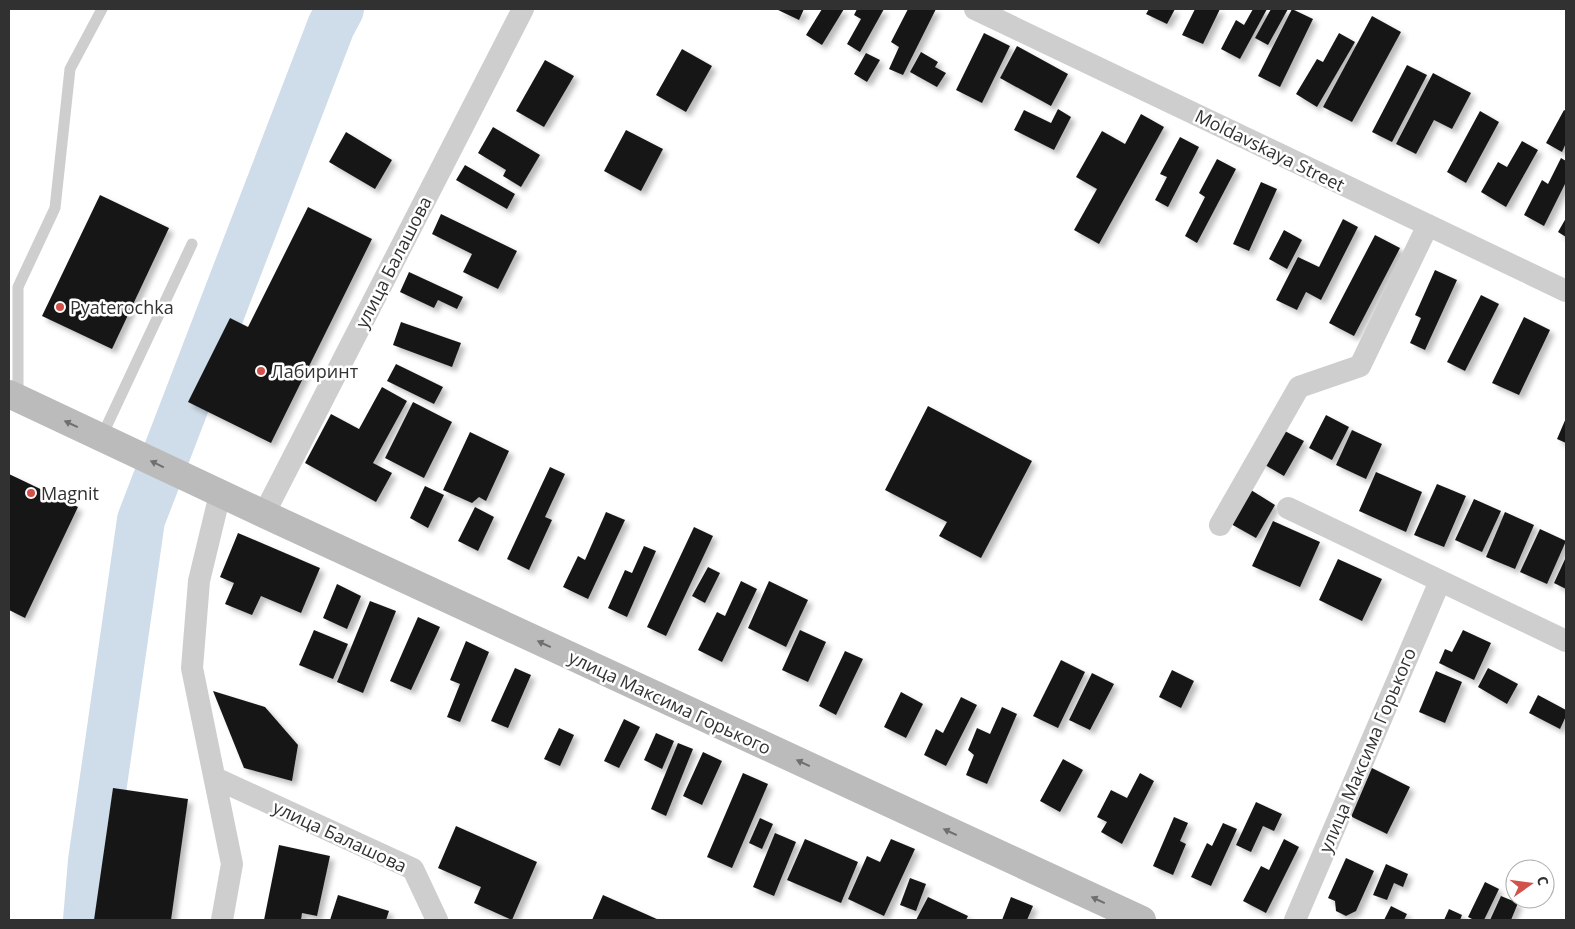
<svg xmlns="http://www.w3.org/2000/svg" width="1575" height="929" font-family="'Open Sans',sans-serif">
<style>
.lines{fill:none;stroke-linecap:round;stroke-linejoin:round}
.river{stroke:#cfdce9;stroke-width:48}
.building{fill:#181818;filter:url(#shadow)}
.lane{stroke:#cecece;stroke-width:11}
.street{stroke:#cecece;stroke-width:22}
.secondary{stroke:#bbb;stroke-width:28}
.oneway{fill:#6f6f6f}
.poi-dot{fill:#d1524a;stroke:#fff;stroke-width:2}
.labels{text-anchor:middle;dominant-baseline:central;stroke-width:5;stroke-linejoin:round;paint-order:stroke}
.street-label{font-size:18px;fill:#313131;stroke:#fff}
.poi-label{font-size:18px;fill:#313131;stroke:#fff;text-anchor:start}
</style>
<defs>
<filter id="shadow"><feDropShadow dx="4.5" dy="4.5" stdDeviation="2.5" flood-color="#0004"/></filter>
</defs>
<rect width="100%" height="100%" fill="#fff"/>
<g class="lines">
<path class="river" d="M 87,920 L 92,861 L 141,520 L 331,26 L 340,9"/>
</g>
<path class="building" d="M 776,9 L 804,9 L 799,20 Z
M 822,9 L 844,9 L 822,45 L 806,35 Z
M 857,9 L 884,9 L 860,52 L 847,44 L 861,19 L 854,15 Z
M 908,9 L 936,9 L 903,75 L 889,69 L 899,47 L 891,42 Z
M 1149,9 L 1175,9 L 1167,24 L 1146,14 Z
M 1195,9 L 1220,9 L 1203,44 L 1182,35 Z
M 1253,9 L 1267,9 L 1240,59 L 1221,49 L 1236,20 L 1244,25 Z
M 1271,9 L 1288,9 L 1268,45 L 1255,38 Z
M 1292,9 L 1313,19 L 1280,87 L 1258,76 Z
M 1372,16 L 1401,32 L 1352,122 L 1323,107 Z
M 984,33 L 1010,46 L 982,103 L 956,90 Z
M 1339,33 L 1355,42 L 1317,107 L 1296,94 L 1317,59 L 1323,62 Z
M 1017,46 L 1068,74 L 1051,106 L 1000,78 Z
M 682,49 L 712,66 L 686,112 L 656,95 Z
M 921,52 L 938,62 L 935,67 L 946,73 L 937,87 L 910,72 Z
M 866,53 L 880,60 L 867,82 L 854,74 Z
M 545,60 L 574,76 L 544,127 L 516,111 Z
M 1407,65 L 1427,75 L 1392,142 L 1372,132 Z
M 1433,73 L 1471,93 L 1452,129 L 1434,120 L 1416,154 L 1396,144 Z
M 1058,109 L 1071,117 L 1054,150 L 1014,130 L 1024,110 L 1051,123 Z
M 1564,110 L 1566,111 L 1566,143 L 1562,152 L 1546,143 Z
M 1480,111 L 1499,122 L 1466,183 L 1447,172 Z
M 1141,114 L 1164,127 L 1099,244 L 1074,230 L 1097,189 L 1076,177 L 1102,131 L 1125,144 Z
M 493,127 L 540,155 L 521,187 L 503,176 L 506,170 L 478,153 Z
M 626,130 L 663,149 L 641,191 L 604,171 Z
M 346,132 L 392,160 L 375,189 L 329,162 Z
M 1180,137 L 1199,147 L 1168,207 L 1155,200 L 1167,177 L 1160,174 Z
M 1522,141 L 1538,150 L 1506,207 L 1481,192 L 1498,162 L 1507,167 Z
M 1561,158 L 1566,161 L 1566,182 L 1544,226 L 1524,215 L 1542,180 L 1548,184 Z
M 1217,159 L 1236,169 L 1197,243 L 1185,236 L 1205,197 L 1199,193 Z
M 465,165 L 515,194 L 507,209 L 456,180 Z
M 1261,182 L 1277,189 L 1249,251 L 1233,244 Z
M 100,195 L 169,228 L 112,349 L 42,316 Z
M 308,207 L 372,239 L 271,443 L 188,402 L 230,318 L 248,327 Z
M 441,214 L 517,251 L 498,289 L 463,272 L 472,254 L 432,234 Z
M 1566,218 L 1566,237 L 1558,232 Z
M 1343,219 L 1358,227 L 1321,300 L 1306,292 L 1297,310 L 1276,300 L 1298,257 L 1319,267 Z
M 1284,230 L 1302,240 L 1287,269 L 1269,259 Z
M 1375,235 L 1400,248 L 1354,336 L 1329,323 Z
M 1435,270 L 1457,280 L 1425,350 L 1410,343 L 1421,318 L 1415,315 Z
M 409,272 L 463,297 L 457,309 L 438,300 L 434,308 L 400,292 Z
M 1481,295 L 1499,304 L 1465,371 L 1447,362 Z
M 1524,317 L 1550,330 L 1519,395 L 1492,383 Z
M 401,322 L 461,343 L 452,367 L 393,345 Z
M 396,364 L 443,387 L 434,404 L 387,381 Z
M 382,387 L 407,401 L 373,463 L 392,473 L 376,502 L 305,463 L 331,414 L 359,429 Z
M 413,402 L 452,422 L 424,478 L 385,458 Z
M 928,406 L 1032,461 L 981,558 L 939,536 L 947,522 L 885,490 Z
M 1326,415 L 1349,427 L 1332,460 L 1309,448 Z
M 1566,418 L 1566,443 L 1557,439 Z
M 1279,428 L 1304,441 L 1284,476 L 1260,462 Z
M 1352,430 L 1382,444 L 1366,479 L 1336,465 Z
M 470,432 L 509,451 L 486,501 L 479,497 L 472,503 L 443,490 Z
M 550,467 L 565,474 L 545,517 L 552,520 L 529,570 L 507,559 Z
M 1376,472 L 1422,492 L 1406,532 L 1359,511 Z
M 9,474 L 78,507 L 25,618 L 9,610 Z
M 1437,484 L 1466,496 L 1444,547 L 1414,535 Z
M 425,486 L 444,495 L 428,528 L 410,518 Z
M 1251,490 L 1275,505 L 1256,538 L 1231,524 Z
M 1474,499 L 1501,511 L 1482,552 L 1455,540 Z
M 475,507 L 494,517 L 478,551 L 458,541 Z
M 606,512 L 625,520 L 588,599 L 563,587 L 578,556 L 585,560 Z
M 1505,512 L 1534,525 L 1515,569 L 1486,557 Z
M 1273,521 L 1320,542 L 1300,587 L 1252,566 Z
M 694,527 L 713,536 L 666,636 L 647,627 Z
M 1540,529 L 1566,541 L 1547,584 L 1520,572 Z
M 238,533 L 320,568 L 301,613 L 261,596 L 252,615 L 225,604 L 234,583 L 220,577 Z
M 644,546 L 656,551 L 627,617 L 608,608 L 625,570 L 632,573 Z
M 1566,557 L 1566,589 L 1554,583 Z
M 1338,559 L 1382,579 L 1362,621 L 1319,600 Z
M 708,567 L 720,573 L 705,603 L 692,596 Z
M 741,581 L 757,589 L 722,662 L 698,650 L 717,612 L 725,616 Z
M 769,581 L 808,600 L 786,647 L 748,628 Z
M 337,584 L 361,596 L 347,629 L 323,618 Z
M 370,601 L 396,611 L 363,693 L 337,682 Z
M 418,617 L 440,627 L 411,690 L 390,681 Z
M 314,630 L 348,644 L 333,679 L 299,665 Z
M 800,630 L 826,642 L 808,682 L 782,670 Z
M 1463,630 L 1491,643 L 1474,680 L 1439,663 L 1445,649 L 1452,652 Z
M 466,641 L 489,652 L 460,722 L 447,717 L 460,684 L 450,680 Z
M 845,651 L 863,659 L 836,715 L 819,706 Z
M 1061,660 L 1085,672 L 1058,728 L 1033,716 Z
M 515,668 L 531,675 L 508,728 L 491,721 Z
M 1488,668 L 1518,684 L 1507,704 L 1478,687 Z
M 1172,670 L 1194,681 L 1181,708 L 1159,697 Z
M 1436,671 L 1462,682 L 1445,723 L 1419,712 Z
M 1092,673 L 1114,684 L 1090,730 L 1069,720 Z
M 213,691 L 265,707 L 298,745 L 292,781 L 244,768 Z
M 901,692 L 923,704 L 906,738 L 884,727 Z
M 1538,695 L 1566,710 L 1566,716 L 1560,729 L 1529,713 Z
M 961,697 L 977,705 L 946,766 L 924,755 L 936,729 L 943,733 Z
M 1002,707 L 1017,714 L 987,784 L 966,775 L 974,755 L 968,750 L 977,728 L 990,734 Z
M 624,719 L 640,727 L 619,768 L 604,761 Z
M 559,728 L 574,735 L 560,766 L 544,759 Z
M 656,733 L 674,741 L 662,769 L 644,760 Z
M 678,743 L 693,749 L 666,816 L 651,809 Z
M 703,752 L 722,761 L 702,805 L 683,796 Z
M 1063,759 L 1083,770 L 1060,812 L 1040,801 Z
M 1370,767 L 1410,787 L 1387,834 L 1346,814 Z
M 743,773 L 768,784 L 732,868 L 707,857 Z
M 1140,773 L 1154,781 L 1122,844 L 1101,832 L 1107,822 L 1097,817 L 1111,790 L 1127,798 Z
M 113,788 L 188,799 L 171,920 L 94,920 Z
M 1256,802 L 1282,814 L 1274,831 L 1263,826 L 1251,852 L 1236,845 Z
M 1174,817 L 1188,823 L 1180,841 L 1186,844 L 1173,875 L 1153,866 Z
M 760,818 L 773,824 L 762,849 L 749,843 Z
M 1223,823 L 1237,829 L 1211,886 L 1191,877 L 1207,843 L 1212,846 Z
M 456,826 L 537,862 L 512,920 L 474,903 L 481,887 L 438,868 Z
M 775,833 L 796,842 L 774,896 L 753,887 Z
M 805,839 L 858,862 L 841,903 L 787,880 Z
M 891,839 L 915,849 L 884,916 L 848,899 L 867,856 L 880,862 Z
M 1284,839 L 1299,847 L 1266,913 L 1243,901 L 1261,866 L 1269,870 Z
M 279,845 L 330,856 L 317,916 L 302,913 L 301,920 L 264,920 Z
M 1346,858 L 1374,871 L 1356,911 L 1346,916 L 1336,911 L 1335,901 L 1328,898 Z
M 1386,864 L 1408,874 L 1403,887 L 1394,883 L 1387,900 L 1373,895 Z
M 910,878 L 926,884 L 916,911 L 900,905 Z
M 1485,882 L 1499,889 L 1484,920 L 1474,920 L 1468,917 Z
M 338,895 L 389,911 L 386,920 L 330,920 Z
M 603,895 L 659,920 L 592,920 Z
M 1501,896 L 1518,903 L 1511,920 L 1490,920 Z
M 928,897 L 968,916 L 966,920 L 916,920 Z
M 1011,897 L 1033,906 L 1027,920 L 1002,920 Z
M 1391,906 L 1407,914 L 1404,920 L 1384,920 Z
M 1449,909 L 1462,915 L 1460,920 L 1444,920 Z"/>
<g class="lines">
<path class="lane" d="M 18,397 L 18,287 L 55,208 L 70,69 L 102,9
M 101,438 L 192,244"/>
<path class="street" d="M 975,9 L 1566,291
M 220,494 L 199,581 L 192,668 L 232,864 L 222,920
M 1288,508 L 1566,641
M 264,514 L 523,9
M 1220,525 L 1299,387 L 1360,366 L 1428,225
M 215,778 L 413,869 L 437,920
M 1295,920 L 1440,581"/>
<path class="secondary" d="M 9,394 L 264,514 L 1142,920"/>
</g>
<defs><path id="oneway-solid" d="M-6-.8H1V-3.2L6.5 0L1 3.2V.8H-6Z" transform="scale(1.25)"/></defs>
<g class="oneway">
<use href="#oneway-solid" transform="translate(71 424) rotate(-155)"/>
<use href="#oneway-solid" transform="translate(157 464) rotate(-154)"/>
<use href="#oneway-solid" transform="translate(544 644) rotate(-155)"/>
<use href="#oneway-solid" transform="translate(803 763) rotate(-155)"/>
<use href="#oneway-solid" transform="translate(950 832) rotate(-155)"/>
<use href="#oneway-solid" transform="translate(1098 900) rotate(-155)"/>
</g>
<g class="poi-dot">
<circle cx="60" cy="307" r="5"/>
<circle cx="261" cy="371" r="5"/>
<circle cx="31" cy="493" r="5"/>
</g>
<g class="labels">
<g class="street-label">
<text transform="translate(1270 150) rotate(26)">Moldavskaya Street</text>
<text transform="translate(393 262) rotate(-63)">улица Балашова</text>
<text transform="translate(670 702) rotate(25)">улица Максима Горького</text>
<text transform="translate(1367 750) rotate(-67)">улица Максима Горького</text>
<text transform="translate(340 836) rotate(25)">улица Балашова</text>
</g>
<g class="poi-label">
<text x="70" y="307">Pyaterochka</text>
<text x="271" y="371">Лабиринт</text>
<text x="41" y="493">Magnit</text>
</g>
</g>
<rect width="1575" height="929" fill="none" stroke="#313131" stroke-width="20"/>
<g transform="translate(1530 884) rotate(76)"><circle r="24" fill="#ffffff" stroke="#adadad"/>
<path d="M0-4L9 19L0 12L-9 19Z" fill="#d1524a"/>
<text y="-8" font-size="14" font-weight="bold" text-anchor="middle" fill="#313131">С</text>
</g>
</svg>
